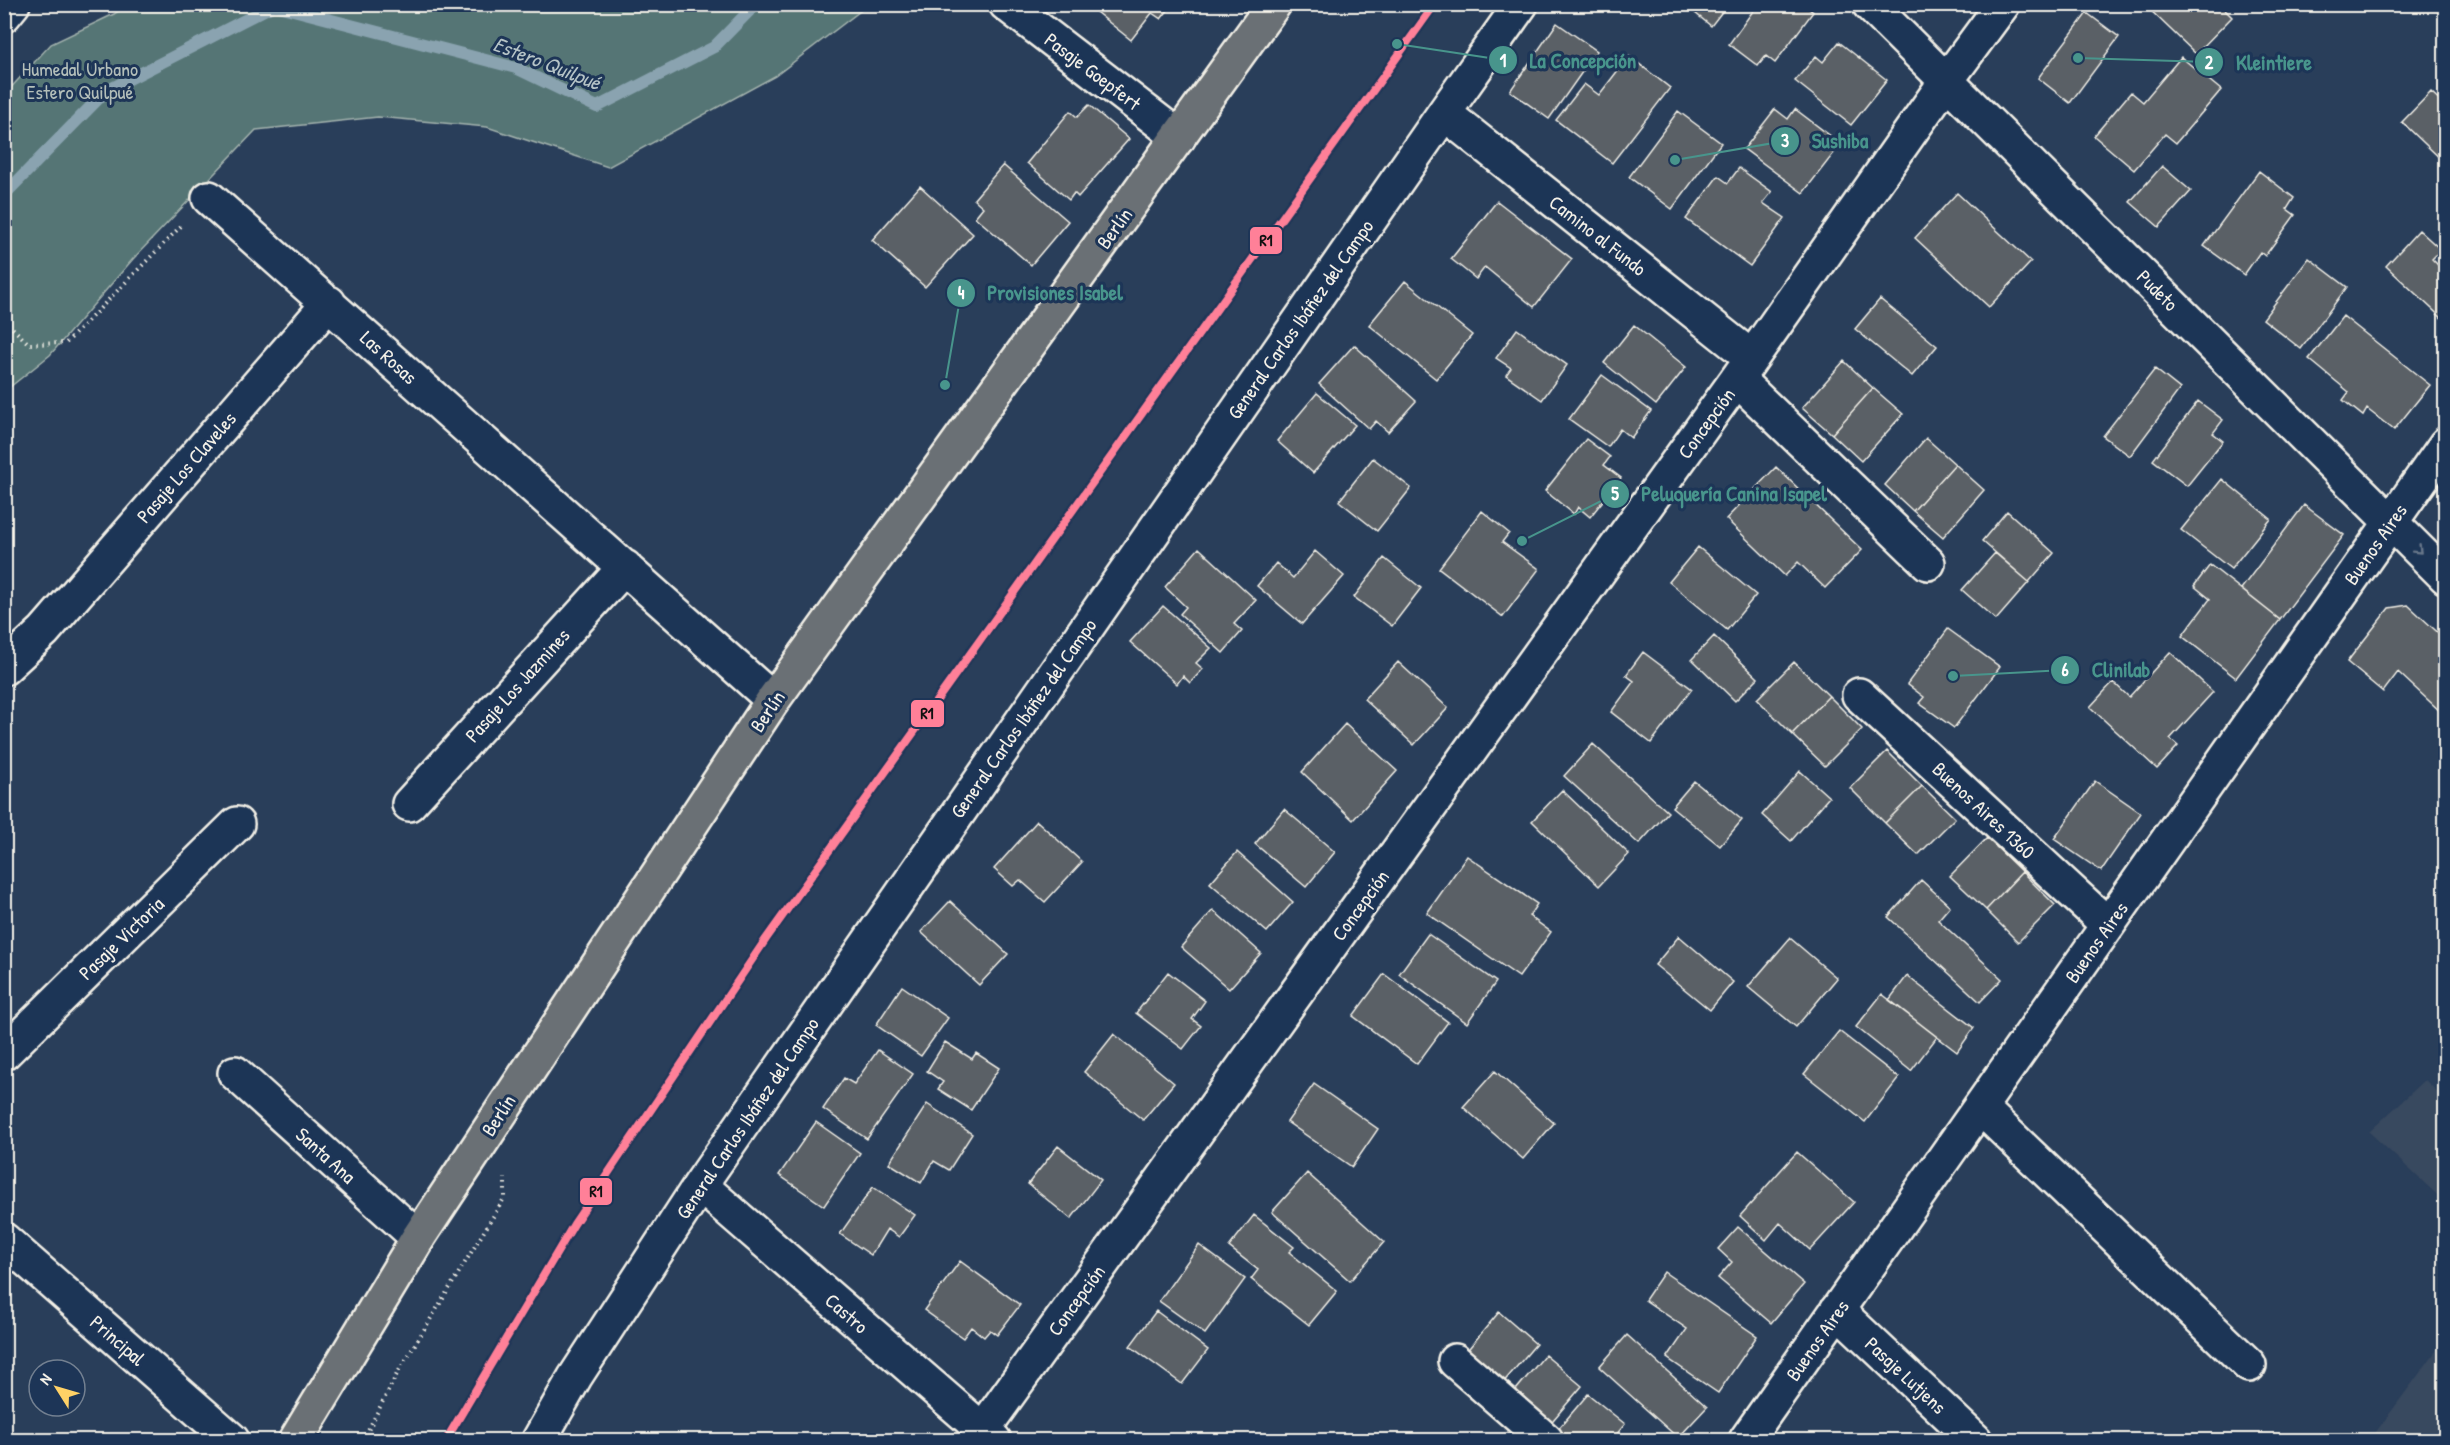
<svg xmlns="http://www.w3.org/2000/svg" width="2450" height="1445" font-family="'Patrick Hand',sans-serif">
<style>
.built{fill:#38485e}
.green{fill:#557575;stroke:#a4b3ae;stroke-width:1.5}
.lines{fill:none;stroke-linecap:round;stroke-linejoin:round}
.stream{stroke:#8aa3b0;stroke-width:12}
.building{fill:#5a6066;stroke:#f4f1e8;stroke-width:1.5}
.minor-casing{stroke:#f4f1e8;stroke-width:38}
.major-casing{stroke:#f4f1e8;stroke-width:38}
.path{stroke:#f4f1e8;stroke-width:4;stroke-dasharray:1.5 4.5;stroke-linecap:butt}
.minor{stroke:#1d3557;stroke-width:33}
.major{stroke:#6a7074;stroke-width:33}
.rail-1-casing{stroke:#1d3557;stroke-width:12}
.rail-1{stroke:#ff8098;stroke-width:8}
.oneway{stroke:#68778a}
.labels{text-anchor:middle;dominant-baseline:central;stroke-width:6;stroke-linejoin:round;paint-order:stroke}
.park-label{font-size:20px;fill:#b4bfba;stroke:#1d3557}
.street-label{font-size:20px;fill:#f4f1e8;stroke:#1d3557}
.water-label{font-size:21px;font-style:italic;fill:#b6c4c7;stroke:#1d3557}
.leader{fill:none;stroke:#48958c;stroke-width:2}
.callout-dot{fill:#48958c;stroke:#1d3557;stroke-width:2}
.mark-label{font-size:18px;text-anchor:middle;font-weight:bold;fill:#fff}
.callout-label{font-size:21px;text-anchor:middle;font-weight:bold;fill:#48958c;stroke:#1d3557;stroke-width:6;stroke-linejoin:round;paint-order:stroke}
.line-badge{stroke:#1d3557;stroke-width:2}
.pale-badge-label{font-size:16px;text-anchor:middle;font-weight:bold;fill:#111}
</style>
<rect width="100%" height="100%" fill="#293e5a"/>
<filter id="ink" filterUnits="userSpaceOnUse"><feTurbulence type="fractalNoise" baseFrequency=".0167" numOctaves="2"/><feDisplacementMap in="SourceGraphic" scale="12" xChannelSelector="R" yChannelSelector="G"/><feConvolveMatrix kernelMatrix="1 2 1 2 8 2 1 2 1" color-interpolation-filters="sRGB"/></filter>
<g filter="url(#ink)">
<path class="built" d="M 2425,1080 L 2445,1099 L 2445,1202 L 2369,1132 Z
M 2445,1339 L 2445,1440 L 2370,1440 Z"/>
<path class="green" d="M 127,5 L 868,5 L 775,76 L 608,167 L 487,127 L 378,117 L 256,130 L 133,259 L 50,355 L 5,391 L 5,94 L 51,44 L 114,14 Z"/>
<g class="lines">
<path class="stream" d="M 4,195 L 106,91 L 274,5 L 516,68 L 597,107 L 714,47 L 756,4"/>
</g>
<path class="building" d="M 1086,4 L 1173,4 L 1161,19 L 1152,13 L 1131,40 Z
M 1684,4 L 1728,4 L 1711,26 Z
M 1758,4 L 1803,4 L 1813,12 L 1775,63 L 1766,56 L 1758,66 L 1729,44 Z
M 2144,4 L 2219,4 L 2232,17 L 2196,54 Z
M 2087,13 L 2119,37 L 2070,103 L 2038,78 Z
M 1557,23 L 1597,51 L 1549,119 L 1510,91 Z
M 1839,42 L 1887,80 L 1851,125 L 1795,81 L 1816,56 L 1823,62 Z
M 1629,56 L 1670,88 L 1612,163 L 1556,120 L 1584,84 L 1599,95 Z
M 2181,57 L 2221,90 L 2176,143 L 2165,134 L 2134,170 L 2094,136 L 2131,92 L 2143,102 Z
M 2431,92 L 2446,106 L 2446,164 L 2402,122 Z
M 1089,105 L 1129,139 L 1078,197 L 1074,193 L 1069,200 L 1027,163 L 1070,111 L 1077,117 Z
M 1775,109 L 1788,119 L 1795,109 L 1841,144 L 1803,193 L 1744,149 Z
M 1678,111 L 1721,143 L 1672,209 L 1629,177 Z
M 1003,165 L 1068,221 L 1031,265 L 975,217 L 983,207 L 974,199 Z
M 2162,166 L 2191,191 L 2159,227 L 2130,202 Z
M 1739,168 L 1772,192 L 1763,203 L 1785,218 L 1750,266 L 1686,219 L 1718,176 L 1728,183 Z
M 2259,171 L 2294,198 L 2287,209 L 2295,215 L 2265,256 L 2260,252 L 2244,275 L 2204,246 Z
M 920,186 L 973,234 L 925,287 L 872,240 Z
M 1957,193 L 2031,262 L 1989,307 L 1915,238 Z
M 1497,201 L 1572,259 L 1534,307 L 1485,267 L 1476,279 L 1451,259 Z
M 2419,230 L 2441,250 L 2432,259 L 2443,270 L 2446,267 L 2446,322 L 2386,266 Z
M 2309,258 L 2347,287 L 2301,349 L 2263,319 Z
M 1405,281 L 1472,335 L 1436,379 L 1369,325 Z
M 1880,299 L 1937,346 L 1912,376 L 1855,329 Z
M 2343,316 L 2430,385 L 2394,430 L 2367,409 L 2363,416 L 2343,400 L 2349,392 L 2309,359 Z
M 1634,325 L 1686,367 L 1656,405 L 1604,363 Z
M 1517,329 L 1567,365 L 1542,400 L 1506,375 L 1511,368 L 1496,358 Z
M 1354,345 L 1416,401 L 1388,432 L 1376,421 L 1369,429 L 1319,384 Z
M 1844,361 L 1873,388 L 1832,434 L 1802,408 Z
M 2155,369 L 2180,389 L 2130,456 L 2103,436 Z
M 1602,375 L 1651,411 L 1631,438 L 1620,429 L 1608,447 L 1569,419 Z
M 1873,388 L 1903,414 L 1861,461 L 1832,434 Z
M 1317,393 L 1355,425 L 1313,473 L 1277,441 Z
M 2198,401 L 2223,420 L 2213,433 L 2223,441 L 2187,486 L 2153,460 Z
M 1926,438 L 1955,464 L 1913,511 L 1885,485 Z
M 1586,439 L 1610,457 L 1604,465 L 1621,478 L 1590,517 L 1578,507 L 1574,514 L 1545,491 Z
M 1373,458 L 1411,488 L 1377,531 L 1339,501 Z
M 1955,464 L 1984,490 L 1943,537 L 1913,511 Z
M 1776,467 L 1862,550 L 1825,588 L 1798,562 L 1785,576 L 1726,519 Z
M 2222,479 L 2271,519 L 2231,569 L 2181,530 Z
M 2304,505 L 2344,535 L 2280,620 L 2241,589 Z
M 1482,511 L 1509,533 L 1502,542 L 1539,569 L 1503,617 L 1439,568 Z
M 2007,511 L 2054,553 L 2029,582 L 1982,541 Z
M 1698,547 L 1756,595 L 1727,630 L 1669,582 Z
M 1199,548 L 1256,600 L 1234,624 L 1242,631 L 1223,653 L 1180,614 L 1186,607 L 1165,587 Z
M 1315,551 L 1344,576 L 1302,624 L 1257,586 L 1276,563 L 1293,578 Z
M 1995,553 L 2029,582 L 1996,620 L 1962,590 Z
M 1384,558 L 1421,588 L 1392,626 L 1354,597 Z
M 2210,565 L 2280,620 L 2236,678 L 2182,636 L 2210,599 L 2194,586 Z
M 2408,605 L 2446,640 L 2446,709 L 2442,713 L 2398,672 L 2383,692 L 2347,662 L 2389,608 Z
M 1163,606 L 1211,648 L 1196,663 L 1203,669 L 1190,683 L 1183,676 L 1177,684 L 1130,642 Z
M 1948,629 L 2000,667 L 1954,728 L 1919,703 L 1924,697 L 1907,684 Z
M 1714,636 L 1758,678 L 1735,701 L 1692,659 Z
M 1643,652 L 1692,689 L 1651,743 L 1611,712 L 1634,681 L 1626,675 Z
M 2170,652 L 2213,692 L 2170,739 L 2178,746 L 2157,769 L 2090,707 L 2113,682 L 2129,697 Z
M 1398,662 L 1448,708 L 1414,745 L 1364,699 Z
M 1794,662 L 1829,696 L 1792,734 L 1757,699 Z
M 1829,696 L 1862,729 L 1825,766 L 1792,734 Z
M 1345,724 L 1397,771 L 1353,820 L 1302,772 Z
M 1593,744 L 1668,812 L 1639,844 L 1564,776 Z
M 1887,751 L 1922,786 L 1885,823 L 1850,788 Z
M 1800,771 L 1829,797 L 1791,841 L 1762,815 Z
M 1694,781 L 1742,820 L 1720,846 L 1672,807 Z
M 2095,781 L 2141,813 L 2101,871 L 2054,839 Z
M 1922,786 L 1955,818 L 1918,855 L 1885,823 Z
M 1562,790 L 1629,854 L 1599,886 L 1532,821 Z
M 1284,809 L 1335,852 L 1306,887 L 1255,844 Z
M 1037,821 L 1082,862 L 1045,902 L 1020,880 L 1013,886 L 994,869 Z
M 1987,838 L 2022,872 L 1986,910 L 1950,876 Z
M 1237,852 L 1293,902 L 1267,932 L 1210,883 Z
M 1467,856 L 1537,904 L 1529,916 L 1551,932 L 1519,977 L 1427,913 Z
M 2022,872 L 2055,905 L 2018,942 L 1986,910 Z
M 1921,880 L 1950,906 L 1938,920 L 2002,979 L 1980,1002 L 1888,917 Z
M 950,901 L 1008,954 L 979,985 L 921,932 Z
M 1213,910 L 1261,953 L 1229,989 L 1181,947 Z
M 1428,934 L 1496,982 L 1467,1023 L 1399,974 Z
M 1679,936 L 1733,982 L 1710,1010 L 1655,965 Z
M 1790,938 L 1837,978 L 1796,1027 L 1748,987 Z
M 1168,972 L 1205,1001 L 1192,1019 L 1201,1026 L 1183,1049 L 1136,1013 Z
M 1384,974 L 1448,1022 L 1417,1064 L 1353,1016 Z
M 1907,976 L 1974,1028 L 1957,1052 L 1889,1000 Z
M 902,986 L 948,1018 L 921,1056 L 876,1025 Z
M 1882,994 L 1937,1037 L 1911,1071 L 1856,1027 Z
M 1839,1031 L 1899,1078 L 1865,1122 L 1804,1074 Z
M 1114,1034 L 1174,1083 L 1143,1120 L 1084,1072 Z
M 945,1042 L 972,1059 L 976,1053 L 999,1068 L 971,1110 L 938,1089 L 943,1082 L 927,1071 Z
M 878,1050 L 913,1074 L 867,1139 L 823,1109 L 844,1078 L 854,1084 Z
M 1495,1071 L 1554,1123 L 1523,1159 L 1463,1107 Z
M 1314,1084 L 1378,1129 L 1352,1167 L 1287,1122 Z
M 927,1104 L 972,1134 L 949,1170 L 934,1161 L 921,1183 L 889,1163 Z
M 816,1122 L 860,1153 L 824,1206 L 779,1175 Z
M 1058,1146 L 1101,1180 L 1071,1219 L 1028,1184 Z
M 1797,1152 L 1854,1202 L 1810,1250 L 1780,1223 L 1766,1240 L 1740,1216 Z
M 1307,1173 L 1384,1242 L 1350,1281 L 1272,1212 Z
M 873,1187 L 915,1215 L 899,1237 L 887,1229 L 871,1255 L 840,1234 Z
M 1254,1215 L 1294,1247 L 1289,1252 L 1337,1291 L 1309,1325 L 1251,1279 L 1258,1270 L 1229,1247 Z
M 1738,1227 L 1804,1284 L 1771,1323 L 1718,1278 L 1732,1262 L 1718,1249 Z
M 1199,1245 L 1245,1279 L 1205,1334 L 1159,1301 Z
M 960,1261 L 1020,1305 L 997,1335 L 990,1330 L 984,1337 L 971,1327 L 963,1338 L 924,1310 Z
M 1664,1272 L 1757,1336 L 1718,1393 L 1667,1358 L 1687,1329 L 1645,1300 Z
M 1156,1311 L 1208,1350 L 1182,1384 L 1130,1346 Z
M 1499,1312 L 1536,1344 L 1502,1384 L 1465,1353 Z
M 1627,1335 L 1707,1407 L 1678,1438 L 1599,1367 Z
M 1545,1355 L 1582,1386 L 1548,1426 L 1511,1396 Z
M 1588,1394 L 1625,1424 L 1612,1440 L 1562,1440 L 1554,1434 Z"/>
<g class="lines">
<defs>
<path id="minor" d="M 1006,4 L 1179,137
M 1869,4 L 2446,577
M 4,15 L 13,4
M 1444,113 L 1751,357
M 209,198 L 773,700
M 1737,379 L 1928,563
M 4,668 L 44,631 L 329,303
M 1859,695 L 2108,925
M 409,804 L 625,567
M 4,1053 L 237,824
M 235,1073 L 418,1238
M 1980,1107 L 2249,1365
M 700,1185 L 994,1440
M 4,1240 L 232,1440
M 1837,1310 L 1975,1440
M 1455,1361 L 1546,1440
M 982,1431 L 1737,379 L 1947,80 L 2003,4
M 539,1440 L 575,1377 L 700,1185 L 1444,113 L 1521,4
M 1746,1440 L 2446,444"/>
<path id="major" d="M 296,1440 L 418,1238 L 773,700 L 1274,4"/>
</defs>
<use href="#minor" class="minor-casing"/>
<use href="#major" class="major-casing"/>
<path class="path" d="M 4,320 L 29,344 L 66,343 L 183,224
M 363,1440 L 397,1374 L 505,1197 L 505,1178"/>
<use href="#minor" class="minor"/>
<use href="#major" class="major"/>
<defs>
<path id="rail-1" d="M 446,1440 L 574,1224 L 766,939 L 1435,4"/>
</defs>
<use href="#rail-1" class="rail-1-casing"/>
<use href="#rail-1" class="rail-1"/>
</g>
<defs><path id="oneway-chevron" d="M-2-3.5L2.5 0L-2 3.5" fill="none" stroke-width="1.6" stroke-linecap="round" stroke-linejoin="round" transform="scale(1.5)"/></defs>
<use class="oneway" href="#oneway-chevron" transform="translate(2418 550) rotate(45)"/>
</g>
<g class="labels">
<g class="park-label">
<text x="80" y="68">Humedal Urbano<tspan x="80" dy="23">Estero Quilpué</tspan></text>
</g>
<g class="street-label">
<text transform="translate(1093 71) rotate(37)">Pasaje Goepfert</text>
<text transform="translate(1114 228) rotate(-54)">Berlín</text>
<text transform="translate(1598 235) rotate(38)">Camino al Fundo</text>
<text transform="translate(2158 290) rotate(45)">Pudeto</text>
<text transform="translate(1300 319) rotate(-55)">General Carlos Ibáñez del Campo</text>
<text transform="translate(389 357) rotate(42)">Las Rosas</text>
<text transform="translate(1706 423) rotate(-54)">Concepción</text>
<text transform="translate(186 467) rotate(-49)">Pasaje Los Claveles</text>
<text transform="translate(2375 544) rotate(-55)">Buenos Aires</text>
<text transform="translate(517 685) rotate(-48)">Pasaje Los Jazmines</text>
<text transform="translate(767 711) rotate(-56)">Berlín</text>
<text transform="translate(1023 718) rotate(-55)">General Carlos Ibáñez del Campo</text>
<text transform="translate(1984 810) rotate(43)">Buenos Aires 1360</text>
<text transform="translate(1360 905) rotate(-54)">Concepción</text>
<text transform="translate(121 938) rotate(-44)">Pasaje Victoria</text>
<text transform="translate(2096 942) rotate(-55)">Buenos Aires</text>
<text transform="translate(498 1115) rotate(-57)">Berlín</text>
<text transform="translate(747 1118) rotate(-56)">General Carlos Ibáñez del Campo</text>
<text transform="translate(326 1155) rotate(42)">Santa Ana</text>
<text transform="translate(1076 1300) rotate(-54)">Concepción</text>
<text transform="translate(847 1313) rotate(41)">Castro</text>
<text transform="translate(118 1340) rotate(41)">Principal</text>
<text transform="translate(1817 1340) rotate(-55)">Buenos Aires</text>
<text transform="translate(1906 1375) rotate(43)">Pasaje Lutjens</text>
</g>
<g class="water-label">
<text transform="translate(547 63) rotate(21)">Estero Quilpué</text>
</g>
</g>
<path class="leader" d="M1397 44L1503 60M2078 58L2209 62M1675 160L1785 141M945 385L961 293M1522 541L1615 494M1953 676L2065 670"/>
<g class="callout-dot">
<circle cx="1397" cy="44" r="6"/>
<circle cx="2078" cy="58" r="6"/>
<circle cx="1675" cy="160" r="6"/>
<circle cx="945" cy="385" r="6"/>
<circle cx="1522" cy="541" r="6"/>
<circle cx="1953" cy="676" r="6"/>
<circle cx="1503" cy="60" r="15"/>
<circle cx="2209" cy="62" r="15"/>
<circle cx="1785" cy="141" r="15"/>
<circle cx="961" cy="293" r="15"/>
<circle cx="1615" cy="494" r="15"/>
<circle cx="2065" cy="670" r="15"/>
</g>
<g class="mark-label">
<text x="1503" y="67">1</text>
<text x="2209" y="69">2</text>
<text x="1785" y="147">3</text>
<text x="961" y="299">4</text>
<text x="1615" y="500">5</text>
<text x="2065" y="676">6</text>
</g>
<g class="callout-label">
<text x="1583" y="68">La Concepción</text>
<text x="2274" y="70">Kleintiere</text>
<text x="1840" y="148">Sushiba</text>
<text x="1055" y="300">Provisiones Isabel</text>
<text x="1734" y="501">Peluquería Canina Isapel</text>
<text x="2121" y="677">Clinilab</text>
</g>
<g class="line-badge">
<rect x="1249" y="226" width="34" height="29" rx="6" fill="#ff8098"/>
<rect x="910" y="699" width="35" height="29" rx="6" fill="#ff8098"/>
<rect x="579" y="1177" width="34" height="29" rx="6" fill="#ff8098"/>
</g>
<g class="pale-badge-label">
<text x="1266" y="246">R1</text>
<text x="927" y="719">R1</text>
<text x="596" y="1197">R1</text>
</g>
<rect width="2450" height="1445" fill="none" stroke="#1d3557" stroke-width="24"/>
<rect x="12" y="12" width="2426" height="1421" fill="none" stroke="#f4f1e8" stroke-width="2" filter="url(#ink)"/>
<g transform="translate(57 1388) rotate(307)"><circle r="28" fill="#1d3557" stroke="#738091" stroke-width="1.5"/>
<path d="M0-4.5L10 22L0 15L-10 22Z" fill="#ffd166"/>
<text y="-9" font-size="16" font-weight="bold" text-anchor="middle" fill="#f4f1e8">N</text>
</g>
</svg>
